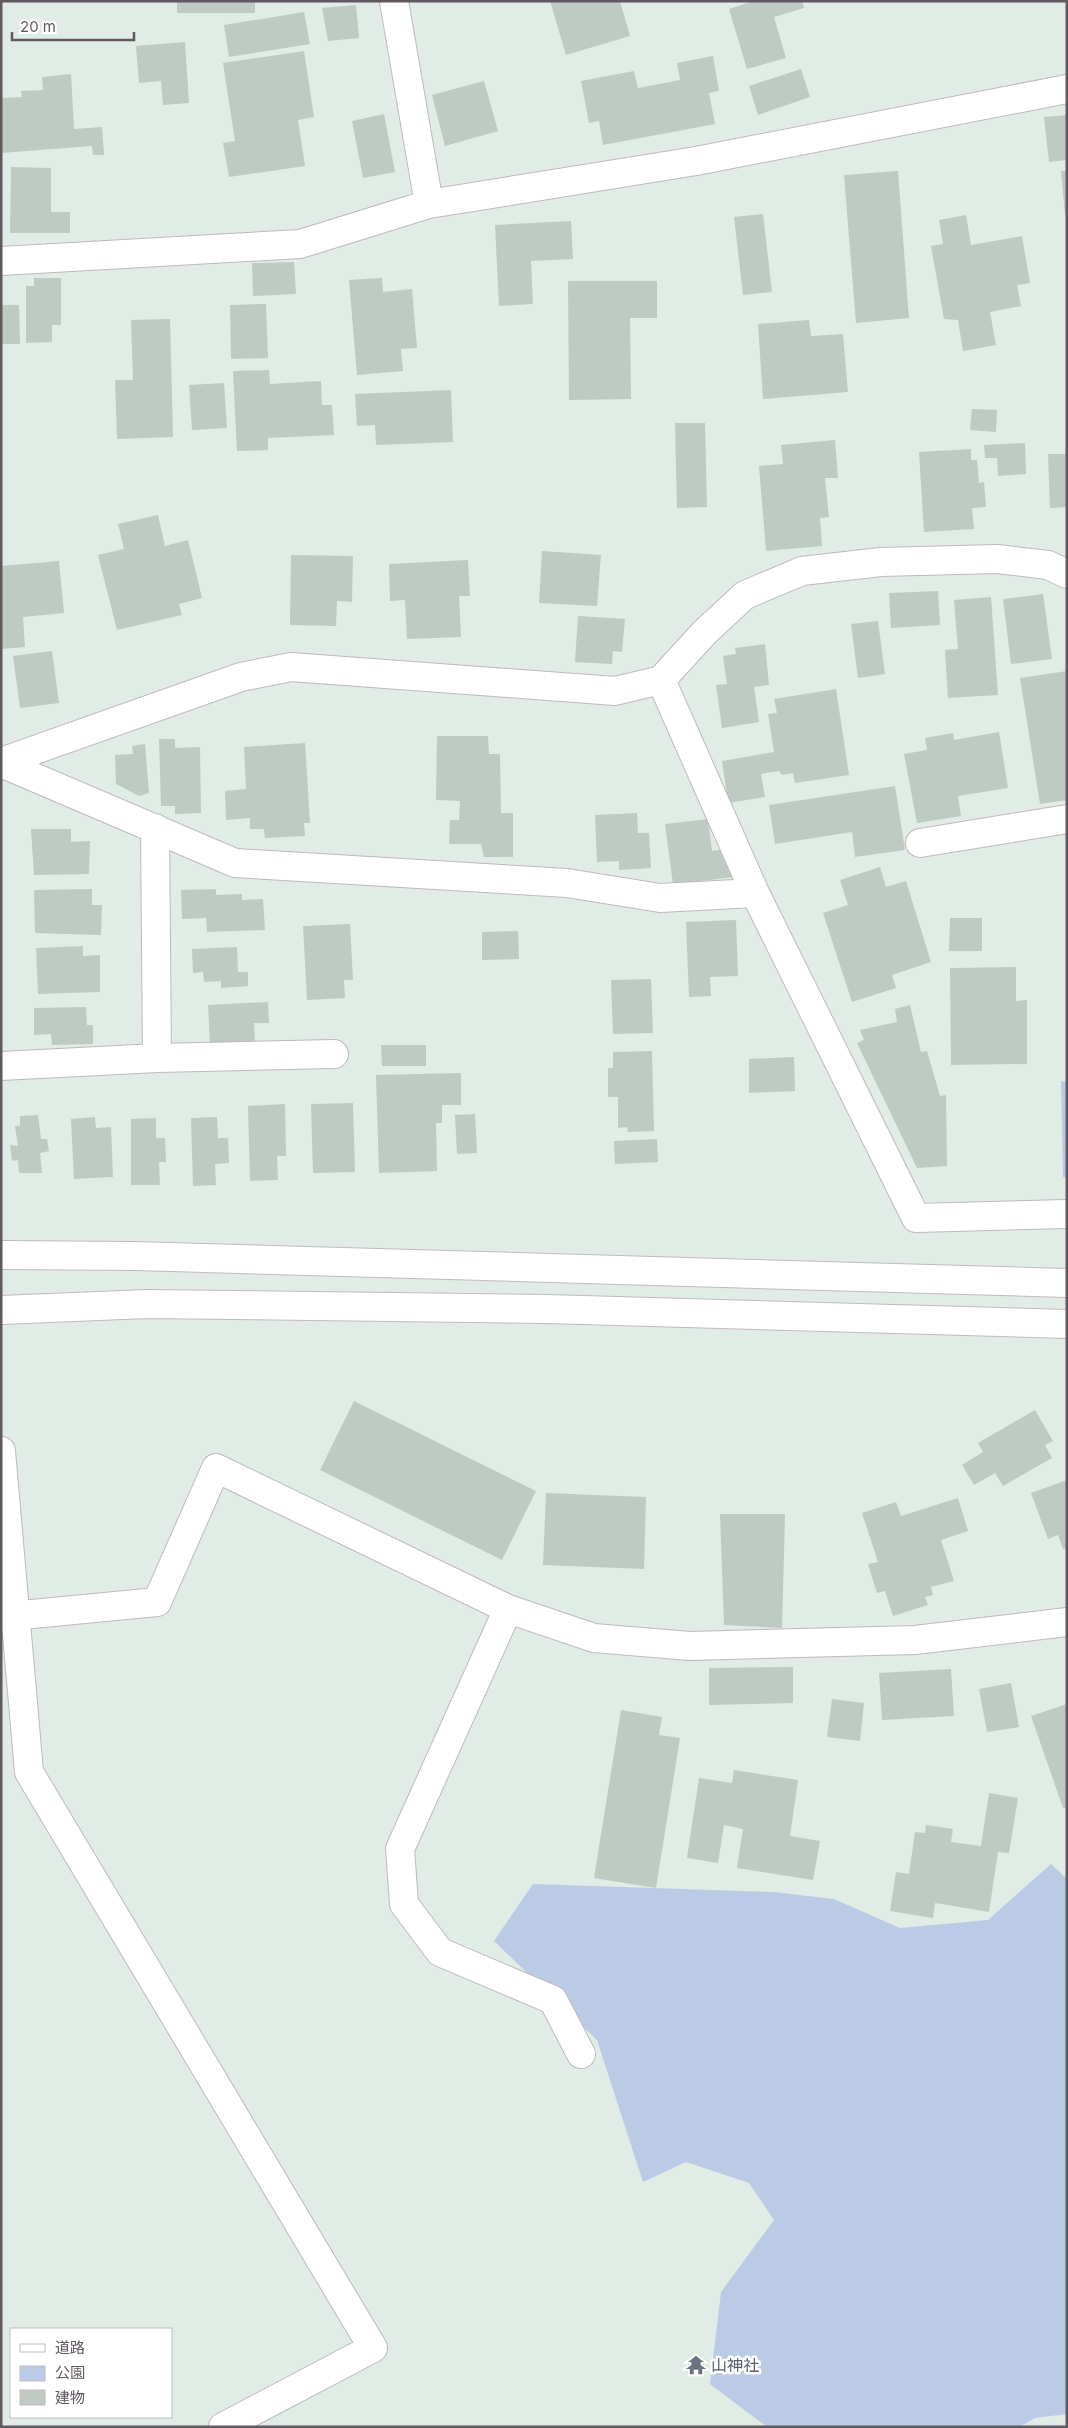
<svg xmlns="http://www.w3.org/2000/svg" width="1068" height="2428" font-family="Inter,'Noto Sans JP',sans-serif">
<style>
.green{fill:#bbcbe5}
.building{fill:#becac2}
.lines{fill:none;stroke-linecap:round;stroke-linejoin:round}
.street-casing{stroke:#bfb8be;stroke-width:30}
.secondary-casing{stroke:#c2b9c0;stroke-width:30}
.street{stroke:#fff;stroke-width:28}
.secondary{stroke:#fff;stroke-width:28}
.labels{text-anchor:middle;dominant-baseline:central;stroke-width:5;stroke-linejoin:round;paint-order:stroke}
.worship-label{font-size:16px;fill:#5b616d;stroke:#fff;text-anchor:start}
</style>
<rect width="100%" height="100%" fill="#e0ece5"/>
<path class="green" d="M 1061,1081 L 1067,1082 L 1067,1178 L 1063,1177 Z
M 1051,1864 L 1067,1879 L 1067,2414 L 1035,2418 L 1019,2427 L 767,2427 L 710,2384 L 721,2292 L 774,2220 L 749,2183 L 686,2162 L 643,2182 L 597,2040 L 494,1941 L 533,1884 L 773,1892 L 834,1899 L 900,1928 L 988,1920 Z"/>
<path class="building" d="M 177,1 L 255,1 L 255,13 L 177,13 Z
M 550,1 L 620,1 L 630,36 L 566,55 Z
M 754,1 L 802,1 L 804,8 L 774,17 L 786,58 L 747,69 L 729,9 Z
M 356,5 L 359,38 L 328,41 L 322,8 Z
M 304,12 L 310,44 L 229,57 L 224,25 Z
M 185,42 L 189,103 L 163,105 L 161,81 L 139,83 L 136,46 Z
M 304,51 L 314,117 L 298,120 L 305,166 L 229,177 L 223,143 L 235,141 L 223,63 Z
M 713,56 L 719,91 L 709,93 L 715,124 L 603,145 L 599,121 L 589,123 L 581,81 L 634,71 L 638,88 L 680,80 L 677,63 Z
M 801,69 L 810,97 L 758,115 L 749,86 Z
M 71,74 L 74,129 L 102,127 L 104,155 L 93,155 L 92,146 L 1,153 L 1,98 L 22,97 L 21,91 L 43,90 L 42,77 Z
M 484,81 L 498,131 L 445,146 L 432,95 Z
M 384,114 L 395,172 L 363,178 L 352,121 Z
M 1067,115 L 1067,160 L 1049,162 L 1044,117 Z
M 11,167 L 51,168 L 51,212 L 70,212 L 70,233 L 10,233 Z
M 898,171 L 909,318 L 856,323 L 844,175 Z
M 1061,171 L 1067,171 L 1067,215 L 1065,215 Z
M 763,214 L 772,292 L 743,295 L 734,217 Z
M 966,215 L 971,245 L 1022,236 L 1030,283 L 1017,285 L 1021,306 L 990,312 L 996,345 L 963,351 L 958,320 L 944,319 L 931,246 L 943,244 L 939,220 Z
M 571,221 L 573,259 L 531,261 L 533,304 L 499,306 L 495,225 Z
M 294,262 L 296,294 L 253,296 L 252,263 Z
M 34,278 L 61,278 L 61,325 L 52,325 L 52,342 L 26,343 L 26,286 L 34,286 Z
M 382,278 L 383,292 L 412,289 L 417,348 L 401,349 L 403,371 L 357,375 L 349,280 Z
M 568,281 L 657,281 L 657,318 L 630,318 L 631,399 L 569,400 Z
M 266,304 L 268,358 L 231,359 L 230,305 Z
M 1,305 L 19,305 L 20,344 L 1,344 Z
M 170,319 L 173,437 L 117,439 L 115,380 L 133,380 L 131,320 Z
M 809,320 L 811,336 L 843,334 L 848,392 L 763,399 L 758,324 Z
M 269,370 L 270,384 L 321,381 L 322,405 L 332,405 L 334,435 L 268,438 L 268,450 L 237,451 L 233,371 Z
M 224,383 L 227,428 L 192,430 L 189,385 Z
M 451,390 L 453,442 L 376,445 L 375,425 L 357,426 L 355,394 Z
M 972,409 L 997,410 L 996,432 L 970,430 Z
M 675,423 L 705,423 L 707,507 L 677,508 Z
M 835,440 L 838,478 L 825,478 L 829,517 L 820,518 L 822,546 L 766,551 L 759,466 L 783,464 L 781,445 Z
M 1025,443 L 1026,474 L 998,476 L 997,458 L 985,458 L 984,445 Z
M 971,449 L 971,460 L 977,460 L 979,483 L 984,482 L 986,507 L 972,508 L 974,529 L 924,532 L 919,452 Z
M 1048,454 L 1067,454 L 1067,507 L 1050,508 Z
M 158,515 L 165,546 L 188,540 L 202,598 L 179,604 L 182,615 L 117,630 L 98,555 L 124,549 L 118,524 Z
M 542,551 L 601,555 L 597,606 L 539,603 Z
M 291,555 L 353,556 L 352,602 L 337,601 L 336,626 L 290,625 Z
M 468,560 L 470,596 L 459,596 L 461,637 L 407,639 L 405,600 L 390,601 L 389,564 Z
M 59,561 L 64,613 L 23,617 L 25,647 L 1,649 L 1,566 Z
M 938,591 L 940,625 L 891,628 L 889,593 Z
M 1043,594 L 1052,659 L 1011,664 L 1003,599 Z
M 991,597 L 998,695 L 948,698 L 945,650 L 958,649 L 954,600 Z
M 578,616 L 625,619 L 622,652 L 613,651 L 612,664 L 575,662 Z
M 878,621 L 885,674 L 858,678 L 851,624 Z
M 765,644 L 769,685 L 754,687 L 759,722 L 722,728 L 716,685 L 727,684 L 723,656 L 736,654 L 735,648 Z
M 52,651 L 59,703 L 20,708 L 13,656 Z
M 1067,671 L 1067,800 L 1040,804 L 1020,678 Z
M 836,689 L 849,775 L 795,783 L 793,773 L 782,775 L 779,771 L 761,774 L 765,797 L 728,803 L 722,761 L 774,752 L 768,714 L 777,713 L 774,699 Z
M 999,732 L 1008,788 L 958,796 L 961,816 L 917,823 L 904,754 L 927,750 L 925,738 L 953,733 L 954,740 Z
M 437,736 L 488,736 L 489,754 L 500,754 L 501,813 L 513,813 L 513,857 L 484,857 L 481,844 L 449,844 L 450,820 L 459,820 L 460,801 L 436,800 Z
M 159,739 L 175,739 L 175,748 L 200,747 L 201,813 L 175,814 L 175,806 L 161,806 Z
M 305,743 L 310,823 L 304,823 L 305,836 L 265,838 L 264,829 L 250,829 L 250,818 L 226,820 L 225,791 L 246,789 L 244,747 Z
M 145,744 L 149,793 L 139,796 L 116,784 L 115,755 L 133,754 L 132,746 Z
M 895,786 L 905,850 L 855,857 L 852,832 L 775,844 L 769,805 Z
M 637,813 L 638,833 L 649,833 L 651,868 L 619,870 L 619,861 L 597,862 L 595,815 Z
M 708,819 L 712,851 L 724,849 L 735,877 L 673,884 L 665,824 Z
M 31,829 L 71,829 L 71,842 L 90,841 L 89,874 L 34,875 Z
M 880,867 L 886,887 L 906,881 L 931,962 L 892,975 L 896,988 L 852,1002 L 823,913 L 848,905 L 840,880 Z
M 92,889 L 92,905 L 102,905 L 101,935 L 35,933 L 34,890 Z
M 216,889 L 216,895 L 242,894 L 242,900 L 263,899 L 265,930 L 207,932 L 206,918 L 182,919 L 181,890 Z
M 950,918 L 982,918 L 982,951 L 949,951 Z
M 736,920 L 738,976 L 710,977 L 711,996 L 689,997 L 686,922 Z
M 350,924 L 353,980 L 344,980 L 345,998 L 307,1000 L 303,926 Z
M 518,931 L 519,959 L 482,960 L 482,932 Z
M 83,946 L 83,956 L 100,955 L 100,992 L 38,994 L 36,948 Z
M 237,947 L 238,972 L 248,972 L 248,986 L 221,988 L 221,981 L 204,982 L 203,972 L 193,973 L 192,949 Z
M 1016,967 L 1016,1001 L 1027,1000 L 1027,1064 L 951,1065 L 950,968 Z
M 651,979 L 653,1033 L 613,1034 L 611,980 Z
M 268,1002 L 269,1023 L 254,1023 L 255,1042 L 210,1044 L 208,1005 Z
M 910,1005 L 921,1052 L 927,1051 L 940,1096 L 946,1095 L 947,1166 L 917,1168 L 857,1043 L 864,1040 L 860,1030 L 897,1022 L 895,1009 Z
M 86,1007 L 87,1025 L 93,1025 L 93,1044 L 52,1045 L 51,1034 L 34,1035 L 34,1008 Z
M 381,1045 L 426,1045 L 426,1066 L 382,1066 Z
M 652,1051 L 654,1131 L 628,1132 L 627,1127 L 618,1128 L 618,1097 L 608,1097 L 608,1068 L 613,1068 L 613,1052 Z
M 794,1057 L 795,1091 L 749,1093 L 749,1059 Z
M 461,1073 L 461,1105 L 442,1105 L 442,1123 L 436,1123 L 437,1171 L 379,1173 L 376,1075 Z
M 353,1103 L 355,1172 L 313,1173 L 311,1104 Z
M 285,1104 L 286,1156 L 277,1156 L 278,1180 L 250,1181 L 248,1106 Z
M 475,1114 L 477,1153 L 457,1154 L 455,1115 Z
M 38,1115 L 41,1139 L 47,1139 L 49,1151 L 40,1153 L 42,1173 L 19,1173 L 18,1160 L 12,1161 L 10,1145 L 18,1146 L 15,1126 L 20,1126 L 20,1116 Z
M 95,1117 L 96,1128 L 111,1127 L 113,1177 L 74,1179 L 71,1119 Z
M 217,1117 L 218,1138 L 228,1138 L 229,1163 L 215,1164 L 216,1185 L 193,1186 L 191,1118 Z
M 156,1118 L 156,1138 L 165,1138 L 166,1162 L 159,1162 L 160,1185 L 131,1185 L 131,1119 Z
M 657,1139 L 658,1162 L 615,1164 L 614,1141 Z
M 354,1401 L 536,1491 L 502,1560 L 320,1470 Z
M 1035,1410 L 1053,1441 L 1045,1445 L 1052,1458 L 1003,1486 L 995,1473 L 974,1485 L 962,1465 L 983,1452 L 978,1443 Z
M 1067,1480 L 1067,1548 L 1063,1549 L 1058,1535 L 1048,1539 L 1031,1493 Z
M 546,1493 L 646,1497 L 644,1569 L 543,1565 Z
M 958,1498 L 968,1531 L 941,1540 L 954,1581 L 931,1587 L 933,1595 L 925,1597 L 928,1605 L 893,1616 L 885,1591 L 877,1593 L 868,1564 L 878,1562 L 862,1513 L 896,1502 L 901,1516 Z
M 720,1514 L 785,1514 L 782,1628 L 724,1625 Z
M 793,1667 L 793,1703 L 709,1705 L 709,1668 Z
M 951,1669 L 954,1716 L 882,1720 L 879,1673 Z
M 1011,1683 L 1019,1727 L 987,1732 L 979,1689 Z
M 832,1699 L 864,1703 L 860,1741 L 827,1737 Z
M 1067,1704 L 1067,1807 L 1063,1808 L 1031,1716 Z
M 621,1710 L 662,1717 L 659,1735 L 680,1738 L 656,1888 L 594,1878 Z
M 734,1770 L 798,1780 L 790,1836 L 820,1841 L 813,1880 L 737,1868 L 743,1829 L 724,1825 L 718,1863 L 687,1858 L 699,1778 L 732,1783 Z
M 989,1793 L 1018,1798 L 1009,1853 L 998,1852 L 989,1912 L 935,1903 L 933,1918 L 890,1911 L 896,1872 L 909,1874 L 915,1832 L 925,1833 L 926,1825 L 953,1829 L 951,1842 L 981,1846 Z"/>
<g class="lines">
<defs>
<path id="street" d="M 394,1 L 429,204
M 1,261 L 300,244 L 429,204 L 696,161 L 1067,89
M 661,680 L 755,893 L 916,1218 L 1067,1214
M 1,762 L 241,677 L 291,667 L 615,691 L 661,680 L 705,632 L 745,595 L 802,571 L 881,562 L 997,559 L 1048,565 L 1067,574
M 1,763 L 235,863 L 567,883 L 660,898 L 755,893
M 155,828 L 157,1058
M 920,843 L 1067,819
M 1,1066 L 157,1058 L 334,1054
M 1,1451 L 29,1772 L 373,2348 L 223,2427
M 508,1609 L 400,1849 L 404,1904 L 440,1952 L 553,2000 L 581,2054
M 1,1617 L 157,1602 L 216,1468 L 508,1609 L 594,1638 L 690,1646 L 915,1640 L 1067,1622"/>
<path id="secondary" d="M 1,1255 L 135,1256 L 1067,1283
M 1,1310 L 147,1304 L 547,1309 L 1067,1324"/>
</defs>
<use href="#street" class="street-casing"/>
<use href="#secondary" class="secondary-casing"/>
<use href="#street" class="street"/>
<use href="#secondary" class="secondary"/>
</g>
<defs>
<symbol id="temple-bare" viewBox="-9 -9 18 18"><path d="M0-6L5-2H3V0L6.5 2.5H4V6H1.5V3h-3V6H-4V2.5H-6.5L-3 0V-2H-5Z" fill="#6b7280" stroke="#fff" stroke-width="2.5" paint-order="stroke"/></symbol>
</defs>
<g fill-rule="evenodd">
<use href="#temple-bare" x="682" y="2351" width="28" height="28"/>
</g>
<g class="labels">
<g class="worship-label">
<text x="711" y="2365">山神社</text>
</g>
</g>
<rect width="1068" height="2428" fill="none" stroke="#615960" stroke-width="5"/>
<rect x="10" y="2328" width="162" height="90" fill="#ffffff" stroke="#c0bdbf"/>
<rect x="20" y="2344" width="25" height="8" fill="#ffffff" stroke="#c0bdbf"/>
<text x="55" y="2353" font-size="15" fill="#615960">道路</text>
<rect x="20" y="2366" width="25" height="15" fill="#bbcbe5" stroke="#c0bdbf"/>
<text x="55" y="2378" font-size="15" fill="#615960">公園</text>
<rect x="20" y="2390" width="25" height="15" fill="#becac2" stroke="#c0bdbf"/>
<text x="55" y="2403" font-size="15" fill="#615960">建物</text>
<path d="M12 32v8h122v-8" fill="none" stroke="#615960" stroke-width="2.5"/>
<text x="20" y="32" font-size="15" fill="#615960" stroke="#ffffff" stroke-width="4" paint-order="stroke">20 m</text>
</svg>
